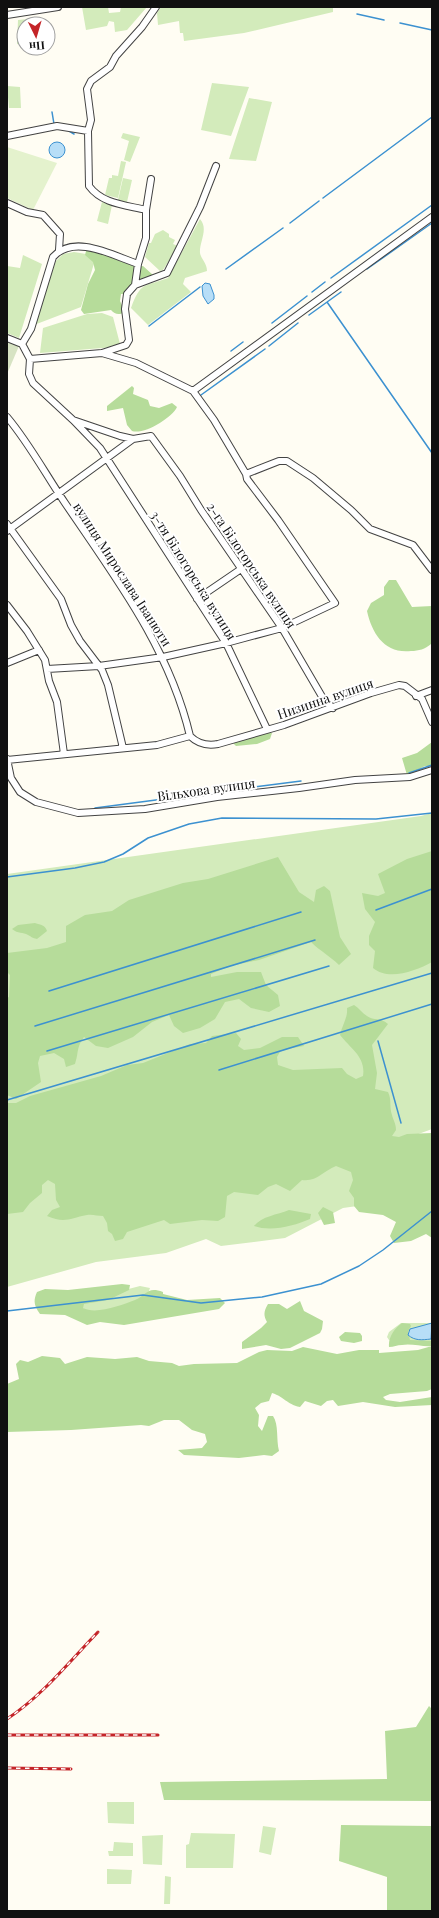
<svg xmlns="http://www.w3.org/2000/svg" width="439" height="1918" font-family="'Playfair Display',serif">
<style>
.green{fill:#d3ebbb}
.forest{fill:#b6dc9a}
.cemetery{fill:#d7e3c3}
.pitch{fill:#e4f2cd}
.water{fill:#b7def7;stroke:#3c91d0}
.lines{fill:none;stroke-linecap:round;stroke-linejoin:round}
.stream{stroke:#3c91d0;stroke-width:1.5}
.minor-casing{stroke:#434343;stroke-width:8}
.minor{stroke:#fff;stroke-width:6}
.rail-casing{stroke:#c42428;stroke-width:3}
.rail{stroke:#fff;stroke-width:1.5;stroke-dasharray:4.5;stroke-linecap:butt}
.labels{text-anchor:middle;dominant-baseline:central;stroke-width:4;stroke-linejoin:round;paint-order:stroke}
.street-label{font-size:13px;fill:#101010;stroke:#fff}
</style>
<rect width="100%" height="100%" fill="#fffdf3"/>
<path class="green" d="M 82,7 L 108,7 L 109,13 L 120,12 L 121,7 L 147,7 L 127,30 L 115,32 L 114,22 L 109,21 L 107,26 L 86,30 Z
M 161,7 L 333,7 L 333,12 L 244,33 L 184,41 L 183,33 L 180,33 L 179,21 L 158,25 L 157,13 Z
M 39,18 L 40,24 L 24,24 L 24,45 L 17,44 L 18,20 Z
M 212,83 L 249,87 L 231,136 L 201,130 Z
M 7,86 L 20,87 L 21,108 L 9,108 Z
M 249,98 L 272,102 L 256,161 L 229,159 Z
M 123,133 L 140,137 L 130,162 L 124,160 L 129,141 L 121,138 Z
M 121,161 L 126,162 L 118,198 L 105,195 L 109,178 L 112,178 L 112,175 L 118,176 Z
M 123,178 L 132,180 L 127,202 L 118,200 Z
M 102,202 L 112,205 L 108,224 L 97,221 Z
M 200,219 C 209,229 199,242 200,253 C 201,259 207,263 207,271 L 185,278 L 183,284 L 191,292 L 148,325 L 131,308 C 141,281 144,287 168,278 Z
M 163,230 L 169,234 L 169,237 L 175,240 L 173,244 L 178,246 L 163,270 L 160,271 L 145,257 L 149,243 L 151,243 L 155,234 Z
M 74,252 L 86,254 L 95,260 L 81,307 L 34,325 L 56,261 L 63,254 Z
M 23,255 L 42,264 L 19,338 L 7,333 L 7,266 L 20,268 Z
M 102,313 L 113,317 L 120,344 L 115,347 L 40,353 L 43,328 L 87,314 Z
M 432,813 L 432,1129 L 405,1139 L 407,1199 L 343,1208 L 285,1238 L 221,1246 L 206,1239 L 166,1253 L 96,1262 L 7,1287 L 7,874 L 421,816 Z
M 140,1286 L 150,1288 L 147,1296 L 110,1312 L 86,1311 L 81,1306 L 86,1300 Z
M 401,1323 L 432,1323 L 432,1341 L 394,1343 L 389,1340 L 387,1337 L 389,1332 Z
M 107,1802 L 134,1802 L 134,1824 L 108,1823 Z
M 263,1826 L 276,1828 L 271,1855 L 259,1852 Z
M 191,1833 L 235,1834 L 233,1868 L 186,1868 L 186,1845 L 189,1844 Z
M 163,1835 L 162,1865 L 143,1864 L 142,1836 Z
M 114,1842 L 133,1843 L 133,1856 L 109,1856 L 108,1851 L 113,1851 Z
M 107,1869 L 132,1870 L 131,1884 L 107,1884 Z
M 165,1876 L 171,1877 L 170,1904 L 164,1904 Z"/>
<path class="forest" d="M 91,250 L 136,267 L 143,266 L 153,275 L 135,283 L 125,294 L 121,294 L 120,301 L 125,312 C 120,315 115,315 111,310 L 84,314 L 81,310 L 88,284 L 95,270 L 93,262 L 85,255 L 86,251 Z
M 132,386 L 134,388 L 133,394 L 148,400 L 150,406 L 159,408 L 172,403 L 177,407 C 172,418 144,435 132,431 L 127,425 L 123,408 L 107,411 L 107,406 Z
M 389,580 L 396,580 L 412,607 L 432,606 L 431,644 C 425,649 419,651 411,651 C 385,654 372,634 367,611 L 371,603 L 384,595 L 384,587 Z
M 267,733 L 272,733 L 270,739 L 257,744 L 236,746 L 233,743 Z
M 432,742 L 432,766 L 425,766 L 407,775 L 402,758 L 417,753 Z
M 432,851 L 432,962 C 416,971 388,981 373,968 L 375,951 L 369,945 L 369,936 L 375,922 L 365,909 L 362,893 L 378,896 L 385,893 L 378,874 L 407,859 Z
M 278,857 L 299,892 L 314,902 L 316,890 L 324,886 L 330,891 L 340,937 L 351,954 L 339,965 C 330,956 320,951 311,942 L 259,960 L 230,966 L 211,974 L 211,977 L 237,972 L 261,972 L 266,985 L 278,995 L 280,1006 L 269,1012 L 251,1008 L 239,999 L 225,1002 L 215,1019 L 200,1028 L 183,1033 L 174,1026 L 169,1015 L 152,1022 L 133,1037 L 108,1048 L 96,1046 L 84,1037 C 76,1048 79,1052 75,1064 L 66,1067 L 64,1059 L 54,1053 L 40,1056 L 38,1063 L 41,1082 L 16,1099 L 7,1095 L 7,998 L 9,997 L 10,975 L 7,972 L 7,953 L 47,948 L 66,942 L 66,926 L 85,915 L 112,911 L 129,900 L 183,883 L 208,879 Z
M 35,923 C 41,925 45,925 47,931 L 37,939 C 32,938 32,937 28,935 C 23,932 18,934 12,929 L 18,925 Z
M 354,1005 C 359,1008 362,1013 367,1016 C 374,1021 380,1017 388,1024 L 372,1045 L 377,1073 L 375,1089 L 388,1092 C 392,1100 389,1106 392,1115 C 393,1120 396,1123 396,1130 L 392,1136 L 399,1137 L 407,1134 L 432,1133 L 432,1238 L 426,1234 L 411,1241 L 394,1243 L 390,1236 L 396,1222 L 383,1215 L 359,1212 L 354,1206 L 354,1198 L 349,1191 L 353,1180 L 351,1172 L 336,1166 C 323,1171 317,1182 302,1180 L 290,1191 L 276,1184 L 268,1187 L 258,1195 L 234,1192 L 227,1196 L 225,1217 L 218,1221 L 202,1220 L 170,1224 L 164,1220 L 127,1232 L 123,1239 L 115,1241 L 112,1234 L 108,1231 L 107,1223 L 103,1216 C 98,1216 92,1214 87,1215 C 70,1218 65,1224 47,1216 L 52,1210 L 60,1207 L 56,1200 L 55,1184 L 48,1180 L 42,1185 L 42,1193 L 30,1203 L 23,1212 L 7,1214 L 7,1103 L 16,1103 L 30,1096 L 101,1076 L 127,1065 L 143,1063 L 190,1044 L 206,1043 L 212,1036 L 236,1033 L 241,1039 L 238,1046 L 244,1050 L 260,1048 L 282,1037 L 298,1037 L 304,1046 L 281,1050 L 277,1057 L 278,1065 L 293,1070 L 342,1068 L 347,1074 L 356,1079 L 363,1076 C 366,1057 351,1049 340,1035 C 342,1025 348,1018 347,1008 Z
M 323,1207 L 333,1212 L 335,1223 L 324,1225 L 318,1213 Z
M 289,1210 L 311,1214 L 310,1219 C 294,1226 271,1232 254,1226 C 262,1216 277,1215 289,1210 Z
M 122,1284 L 130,1285 L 129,1290 L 108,1300 L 84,1304 L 83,1308 C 96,1315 122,1305 135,1300 C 147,1295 147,1286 163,1292 L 163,1294 L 187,1300 L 220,1298 L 225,1303 L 219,1309 L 124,1325 L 100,1322 L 87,1325 L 65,1315 L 40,1314 C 34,1306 33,1301 37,1292 L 45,1289 L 68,1290 Z
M 300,1301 L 304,1311 L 323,1321 L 322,1329 L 320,1333 L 290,1348 L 281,1349 L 266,1345 L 242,1349 L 242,1342 L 261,1328 L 267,1322 C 263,1315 264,1311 268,1304 L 279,1304 L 287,1309 Z
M 402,1323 L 410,1324 L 411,1326 L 408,1332 L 410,1340 L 432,1341 L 432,1346 C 422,1347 411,1343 402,1345 C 397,1345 394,1347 389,1347 C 388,1337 395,1328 402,1323 Z
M 345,1332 L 360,1333 L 362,1336 L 362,1341 L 354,1343 L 341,1341 L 339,1337 Z
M 432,1346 L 432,1389 L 427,1391 L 390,1394 L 383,1397 L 386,1400 L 400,1402 L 432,1397 L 432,1405 L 395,1407 L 363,1402 L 338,1406 L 333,1400 L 327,1401 L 321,1406 L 305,1401 L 300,1407 C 286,1404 285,1397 272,1393 L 269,1401 L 261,1403 L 255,1408 L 259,1415 L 258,1426 L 262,1431 L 268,1416 L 273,1416 C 279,1425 276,1439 279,1451 L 272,1456 L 264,1455 L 239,1458 L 184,1455 L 178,1450 L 202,1448 L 207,1442 L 205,1434 L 192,1430 L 179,1420 L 164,1420 L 149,1426 L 141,1425 L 71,1430 L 7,1432 L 7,1384 L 19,1379 L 16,1364 L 20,1360 L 28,1362 L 42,1356 L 60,1358 L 65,1364 L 87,1357 L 115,1359 L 137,1357 L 149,1361 L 172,1363 L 179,1366 L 194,1364 L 237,1363 L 259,1352 L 267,1350 L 292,1351 L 303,1347 L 337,1354 L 359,1350 L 379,1350 L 379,1353 L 418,1350 Z
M 429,1706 L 432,1709 L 432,1801 L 164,1800 L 160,1782 L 387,1779 L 385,1731 L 416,1727 Z
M 341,1825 L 432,1826 L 432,1911 L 387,1911 L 387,1877 L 339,1861 Z"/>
<path class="cemetery" d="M 7,340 L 19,346 L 7,374 Z"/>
<path class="pitch" d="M 7,147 L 57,163 L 33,210 L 7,198 Z"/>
<path class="water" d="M49 150a8 8 0 1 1 16 0a8 8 0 1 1-16 0Z
M 205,283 L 210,284 L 214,295 L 214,299 L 208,304 L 203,296 L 202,286 Z
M 432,1323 L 431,1339 C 422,1340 415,1341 408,1335 L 410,1329 Z"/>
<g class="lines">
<path class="stream" d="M 357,14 L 384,20
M 400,23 L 432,30
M 52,112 L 54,124
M 69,131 L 74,134
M 323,198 L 432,117
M 290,223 L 319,201
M 226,269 L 283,228
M 367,269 L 432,223
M 331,278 L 432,205
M 312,292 L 325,282
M 327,302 L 432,453
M 309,315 L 341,292
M 272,323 L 307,296
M 149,326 L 200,287
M 269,346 L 298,323
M 231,351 L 243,342
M 201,395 L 265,349
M 409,773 L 432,765
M 216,792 L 301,781
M 95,808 L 209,793
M 7,877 L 75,868 L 104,862 L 123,854 L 148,838 L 189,824 L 222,818 L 376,819 L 432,813
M 376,910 L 432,889
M 49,991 L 301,912
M 35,1026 L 315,940
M 378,1041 L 401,1123
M 47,1051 L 329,966
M 219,1070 L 432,1004
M 7,1100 L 432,973
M 7,1311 L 143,1295 L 201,1303 L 262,1297 L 321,1284 L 359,1266 L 383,1250 L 432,1211"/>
<defs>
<path id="minor" d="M 7,15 L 58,7
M 7,136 L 57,126 L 88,131
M 7,203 L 27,212 L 43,215 L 60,234 L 59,250
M 146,210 L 151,179
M 135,285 L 167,273 L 200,207 L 216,166
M 7,338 L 22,344 L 30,359 L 102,353 L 136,363 L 193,391 L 214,420 L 246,474 L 247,479 L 278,520 L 335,603 L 282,628 L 226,643 L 163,657 L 99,666 L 47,669
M 22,344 L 31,329 L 53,257 C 74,233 114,256 138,264
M 102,353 L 126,345 L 129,340 L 125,309 L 127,294 L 135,285 L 138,264 L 146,238 L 146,210 C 126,205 102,204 89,186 L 88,131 L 91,120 L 87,89 L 91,81 L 110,67 L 116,56 L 142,27 L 156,7
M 30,359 L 29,374 L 33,383 L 73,420 L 120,436 L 133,439
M 193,391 L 432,217
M 7,417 C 29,443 46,475 65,503 C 115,577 169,647 190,736 C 198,744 207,746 218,744 L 284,725 L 371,693 L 399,685 L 405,686 L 422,699 L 432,722
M 73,420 L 100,448 L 213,623 L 226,643 L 267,729
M 246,474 L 279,461 L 287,461 L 313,478 L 351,510 L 370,529 L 413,545 L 432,570
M 7,524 L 61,599 L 71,625 L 80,641 L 102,670 L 108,685 L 123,748
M 7,531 L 133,439 L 151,436 L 180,476 L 201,510 L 282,628 L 324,700 L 333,708
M 197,599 L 241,569
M 7,605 L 27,631 L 45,660 L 49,681 L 57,702 L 64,754
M 7,663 L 39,650
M 416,696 L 432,690
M 7,759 L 11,778 L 20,792 L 36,802 L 78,813 L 145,809 L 217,797 L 299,788 L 355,780 L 410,777 L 432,770
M 7,760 L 157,745 L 190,736"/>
</defs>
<use href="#minor" class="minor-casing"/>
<use href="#minor" class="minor"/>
<defs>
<path id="rail" d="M 7,1719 C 42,1696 69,1662 98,1632
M 7,1735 L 158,1735
M 7,1768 L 71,1769"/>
</defs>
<use href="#rail" class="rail-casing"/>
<use href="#rail" class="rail"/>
</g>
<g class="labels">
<g class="street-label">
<text transform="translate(252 565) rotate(56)">2-га Білогорська вулиця</text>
<text transform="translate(123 574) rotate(57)">вулиця Мирослава Іванюти</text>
<text transform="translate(194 575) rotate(58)">3-тя Білогорська вулиця</text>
<text transform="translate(325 698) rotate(-19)">Низинна вулиця</text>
<text transform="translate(206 789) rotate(-8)">Вільхова вулиця</text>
</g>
</g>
<rect width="439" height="1918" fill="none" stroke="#101010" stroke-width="16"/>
<g transform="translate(36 36) rotate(175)"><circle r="19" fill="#ffffff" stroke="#9f9f9f"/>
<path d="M0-3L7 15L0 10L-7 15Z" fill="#c42428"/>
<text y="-6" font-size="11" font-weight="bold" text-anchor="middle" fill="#101010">Пн</text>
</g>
</svg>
